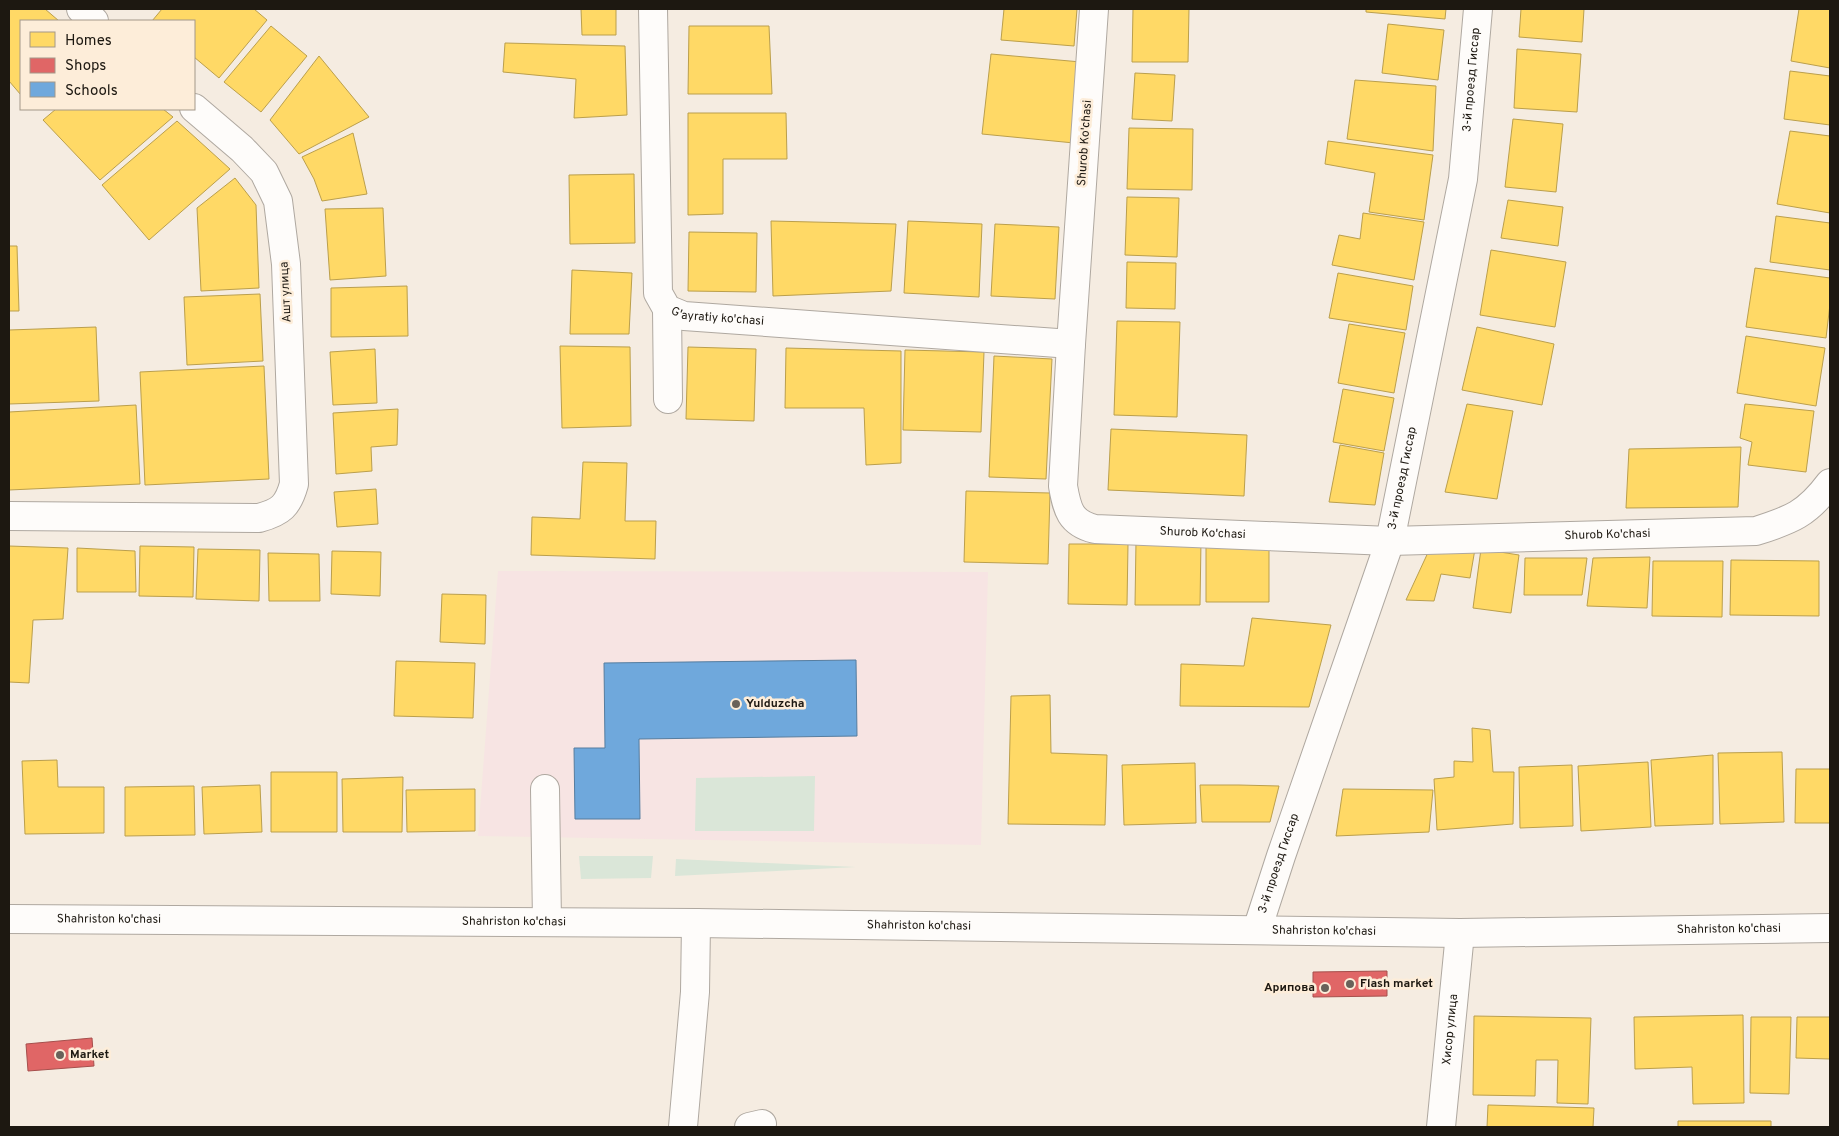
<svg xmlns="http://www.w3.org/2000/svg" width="1839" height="1136" font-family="Overpass,sans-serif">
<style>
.commercial{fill:#f7e4e3}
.green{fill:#dae6d8}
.homes{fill:#ffd966;stroke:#bb9f4c}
.shops{fill:#e06666;stroke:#a64f4c}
.schools{fill:#6fa8dc;stroke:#567d9f}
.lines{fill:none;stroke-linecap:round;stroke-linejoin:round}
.minor-casing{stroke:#afa8a0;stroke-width:30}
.major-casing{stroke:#afa8a0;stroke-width:30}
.minor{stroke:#fefcfa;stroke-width:28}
.major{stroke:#fefcfa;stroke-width:28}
.poi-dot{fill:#69625a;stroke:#fdedd9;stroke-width:2}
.labels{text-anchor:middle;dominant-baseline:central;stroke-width:5;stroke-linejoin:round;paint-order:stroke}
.street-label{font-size:12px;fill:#1d1811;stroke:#fdedd9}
.poi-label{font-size:12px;font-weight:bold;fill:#1d1811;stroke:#fdedd9;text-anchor:start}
</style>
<rect width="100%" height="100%" fill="#f5ece1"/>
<path class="commercial" d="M 498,571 L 988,572 L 981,845 L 478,836 Z"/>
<path class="green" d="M 815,776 L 814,831 L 695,831 L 696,778 Z
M 579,856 L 653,856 L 651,878 L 581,879 Z
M 676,859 L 856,867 L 675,876 Z"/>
<path class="homes" d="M 9,9 L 45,9 L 59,21 L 21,21 L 21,95 L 9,81 Z
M 162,9 L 254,9 L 267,20 L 219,78 L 194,57 L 194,21 L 152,21 Z
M 581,9 L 616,9 L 616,35 L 582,35 Z
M 1004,9 L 1077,9 L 1074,46 L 1001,40 Z
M 1133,9 L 1189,9 L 1188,62 L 1132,62 Z
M 1366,9 L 1446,9 L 1445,19 L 1366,12 Z
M 1521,9 L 1584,9 L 1582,42 L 1519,37 Z
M 1799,9 L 1830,9 L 1830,68 L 1791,61 Z
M 1388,24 L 1444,30 L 1438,80 L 1382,73 Z
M 271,26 L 307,56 L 261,112 L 224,82 Z
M 689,26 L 769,26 L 772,94 L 688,94 Z
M 505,43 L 625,46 L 627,115 L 574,118 L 576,79 L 503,72 Z
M 1517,49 L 1581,54 L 1577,112 L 1514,108 Z
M 991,54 L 1081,62 L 1074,143 L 982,134 Z
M 319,56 L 369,117 L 299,154 L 270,120 Z
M 1790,71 L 1830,76 L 1830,125 L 1784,119 Z
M 1135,73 L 1175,75 L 1172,121 L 1132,119 Z
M 1355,80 L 1436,86 L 1433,151 L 1347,139 Z
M 56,109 L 163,109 L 173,117 L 100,180 L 43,120 Z
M 688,113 L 786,113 L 787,159 L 723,159 L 723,214 L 688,215 Z
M 1513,119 L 1563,124 L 1556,192 L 1505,187 Z
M 177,121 L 230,169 L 149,240 L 102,185 Z
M 1129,128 L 1193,129 L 1192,190 L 1127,189 Z
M 1790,131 L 1830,136 L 1830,213 L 1777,204 Z
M 353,133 L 367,194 L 322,201 L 314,179 L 302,157 Z
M 1328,141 L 1433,155 L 1424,220 L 1369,212 L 1375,173 L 1325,164 Z
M 634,174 L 635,243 L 570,244 L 569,175 Z
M 235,178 L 256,205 L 259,288 L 201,291 L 197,208 Z
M 1127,197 L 1179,198 L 1177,257 L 1125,255 Z
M 1508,200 L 1563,207 L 1558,246 L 1501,238 Z
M 383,208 L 386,276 L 330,280 L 325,209 Z
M 1363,213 L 1424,222 L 1414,280 L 1332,265 L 1339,235 L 1360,239 Z
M 1776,216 L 1830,223 L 1830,270 L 1770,262 Z
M 771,221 L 896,224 L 891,291 L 773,296 Z
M 908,221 L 982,224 L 979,297 L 904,293 Z
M 995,224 L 1059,227 L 1055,299 L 991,296 Z
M 689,232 L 757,233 L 756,292 L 688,291 Z
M 9,246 L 17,246 L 19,311 L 9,311 Z
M 1491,250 L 1566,262 L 1555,327 L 1480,315 Z
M 1127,262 L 1176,263 L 1175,309 L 1126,308 Z
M 1755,268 L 1830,278 L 1830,304 L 1826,338 L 1746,327 Z
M 572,270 L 632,273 L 629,334 L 570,334 Z
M 1338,273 L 1413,286 L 1406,330 L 1329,318 Z
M 407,286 L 408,336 L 331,337 L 331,288 Z
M 260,294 L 263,361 L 187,365 L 184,297 Z
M 1117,321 L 1180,322 L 1177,417 L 1114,415 Z
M 1349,324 L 1405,333 L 1394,393 L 1338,383 Z
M 96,327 L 99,401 L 9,404 L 9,330 Z
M 1477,327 L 1554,344 L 1542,405 L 1462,390 Z
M 1746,336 L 1825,348 L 1816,406 L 1737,393 Z
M 560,346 L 630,347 L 631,426 L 562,428 Z
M 688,347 L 756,349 L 754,421 L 686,419 Z
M 786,348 L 901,351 L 901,463 L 866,465 L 864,408 L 785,408 Z
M 375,349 L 377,403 L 333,405 L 330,352 Z
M 905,350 L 984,352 L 981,432 L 903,430 Z
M 994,356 L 1052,359 L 1046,479 L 989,477 Z
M 264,366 L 269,479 L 145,485 L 140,372 Z
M 1343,389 L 1394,398 L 1384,451 L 1333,442 Z
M 1467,404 L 1513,411 L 1497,499 L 1445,492 Z
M 1745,404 L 1814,411 L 1806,472 L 1748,465 L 1752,442 L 1740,438 Z
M 136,405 L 140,484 L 9,490 L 9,412 Z
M 398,409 L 397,445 L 371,447 L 372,471 L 336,474 L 333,413 Z
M 1111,429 L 1247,435 L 1244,496 L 1108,490 Z
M 1340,445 L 1384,453 L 1375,505 L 1329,502 Z
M 1741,447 L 1738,507 L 1626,508 L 1629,449 Z
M 583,462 L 627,463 L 625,521 L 656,521 L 655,559 L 531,555 L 532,517 L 580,519 Z
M 376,489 L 378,524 L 337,527 L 334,492 Z
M 966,491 L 1050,493 L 1048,564 L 964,562 Z
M 1136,541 L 1201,541 L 1200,605 L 1135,605 Z
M 1069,544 L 1128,544 L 1127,605 L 1068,604 Z
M 1206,544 L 1269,544 L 1269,602 L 1206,602 Z
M 9,546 L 68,548 L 63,619 L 33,620 L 29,683 L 9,682 Z
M 140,546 L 194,547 L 193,597 L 139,596 Z
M 1431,546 L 1475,549 L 1470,578 L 1441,574 L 1434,601 L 1406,600 Z
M 77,548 L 135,551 L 136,592 L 77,592 Z
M 198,549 L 260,550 L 259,601 L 196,599 Z
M 1481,549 L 1519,555 L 1511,613 L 1473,608 Z
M 332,551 L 381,552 L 380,596 L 331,594 Z
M 268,553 L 319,554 L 320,601 L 269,601 Z
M 1650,557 L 1647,608 L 1587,606 L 1593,558 Z
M 1525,558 L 1587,558 L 1582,595 L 1524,595 Z
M 1731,560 L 1819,561 L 1819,616 L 1730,615 Z
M 1653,561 L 1723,561 L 1722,617 L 1652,616 Z
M 442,594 L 486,595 L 485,644 L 440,642 Z
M 1252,618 L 1331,625 L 1309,707 L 1180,706 L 1181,664 L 1244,666 Z
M 396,661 L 475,663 L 473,718 L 394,716 Z
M 1050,695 L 1051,753 L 1107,755 L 1105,825 L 1008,824 L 1011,696 Z
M 1472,728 L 1490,730 L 1493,772 L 1514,772 L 1513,824 L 1437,830 L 1434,779 L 1454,777 L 1454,761 L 1473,762 Z
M 1782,752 L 1784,822 L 1720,824 L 1718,753 Z
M 1713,755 L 1713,824 L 1655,826 L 1651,760 Z
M 57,760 L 58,787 L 104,787 L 104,833 L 25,834 L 22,761 Z
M 1648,762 L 1651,827 L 1581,831 L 1578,766 Z
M 1195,763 L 1196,823 L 1124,825 L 1122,765 Z
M 1572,765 L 1573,826 L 1520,828 L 1519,767 Z
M 1796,769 L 1830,769 L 1830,823 L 1795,823 Z
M 271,772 L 337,772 L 337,832 L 271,832 Z
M 403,777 L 402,832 L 343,832 L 342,779 Z
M 260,785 L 262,832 L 204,834 L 202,787 Z
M 1200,785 L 1239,785 L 1279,786 L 1270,822 L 1202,822 Z
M 194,786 L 195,835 L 125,836 L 125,787 Z
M 475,789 L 475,831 L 407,832 L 406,790 Z
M 1343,789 L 1433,790 L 1429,832 L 1336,836 Z
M 1743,1015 L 1744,1103 L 1693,1104 L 1692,1067 L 1635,1069 L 1634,1017 Z
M 1474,1016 L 1591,1018 L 1588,1104 L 1557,1103 L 1558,1060 L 1536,1060 L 1535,1096 L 1473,1095 Z
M 1751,1017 L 1791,1017 L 1789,1094 L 1750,1093 Z
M 1797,1017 L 1830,1017 L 1830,1059 L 1796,1058 Z
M 1488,1105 L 1594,1108 L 1593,1127 L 1487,1127 Z
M 1678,1121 L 1771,1121 L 1771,1127 L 1678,1127 Z"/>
<path class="shops" d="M 1387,971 L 1387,996 L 1313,997 L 1313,972 Z
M 92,1038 L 94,1066 L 28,1071 L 26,1044 Z"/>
<path class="schools" d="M 856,660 L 857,736 L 639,739 L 640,819 L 575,819 L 574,748 L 605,748 L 604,663 Z"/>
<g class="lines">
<defs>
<g id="minor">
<path d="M 81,9 L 94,21"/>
<path id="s1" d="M 653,9 L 658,293 L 667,309 L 684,316 L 1071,344"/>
<path id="s2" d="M 1094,9 L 1071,344 L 1063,486 C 1067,509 1070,523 1095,529 L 1390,541 L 1756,531 C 1791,520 1807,514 1830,483"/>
<path d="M 667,309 L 668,399"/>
<path d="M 9,516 L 259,518 C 281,512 288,506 294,484 L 286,264 L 278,201 L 264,172 L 242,149 L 194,108"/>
<path d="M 545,789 L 547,922"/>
<path id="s3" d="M 1257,930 L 1281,856 L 1390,541 L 1463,179 L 1478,9"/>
<path d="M 683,1127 L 695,992 L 696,923"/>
<path d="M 749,1127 L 762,1124"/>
<path id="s4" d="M 1441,1127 L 1460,933"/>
</g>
<g id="major">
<path id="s5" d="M 9,919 L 696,923 L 1460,933 L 1830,928"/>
</g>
</defs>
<use href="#minor" class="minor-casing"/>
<use href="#major" class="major-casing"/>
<use href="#minor" class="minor"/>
<use href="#major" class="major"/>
</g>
<g class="poi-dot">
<circle cx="736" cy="704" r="5"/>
<circle cx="1350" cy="984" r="5"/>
<circle cx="1325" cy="988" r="5"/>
<circle cx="60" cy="1055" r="5"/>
</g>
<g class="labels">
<g class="street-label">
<text stroke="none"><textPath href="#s3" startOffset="880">3-й проезд Гиссар</textPath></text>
<text transform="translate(1085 143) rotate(-86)">Shurob Ko'chasi</text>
<text transform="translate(286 292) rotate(-93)">Ашт улица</text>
<text stroke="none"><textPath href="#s1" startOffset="354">G'ayratiy ko'chasi</textPath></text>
<text stroke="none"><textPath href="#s3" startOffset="475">3-й проезд Гиссар</textPath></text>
<text stroke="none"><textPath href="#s2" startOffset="644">Shurob Ko'chasi</textPath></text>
<text stroke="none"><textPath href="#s2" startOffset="1049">Shurob Ko'chasi</textPath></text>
<text stroke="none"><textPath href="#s3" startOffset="70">3-й проезд Гиссар</textPath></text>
<text stroke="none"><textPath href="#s5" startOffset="100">Shahriston ko'chasi</textPath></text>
<text stroke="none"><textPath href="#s5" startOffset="505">Shahriston ko'chasi</textPath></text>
<text stroke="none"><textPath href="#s5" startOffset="910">Shahriston ko'chasi</textPath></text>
<text stroke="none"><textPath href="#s5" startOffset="1720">Shahriston ko'chasi</textPath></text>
<text stroke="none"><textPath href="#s5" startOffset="1315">Shahriston ko'chasi</textPath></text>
<text stroke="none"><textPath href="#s4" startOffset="98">Хисор улица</textPath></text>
</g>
<g class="poi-label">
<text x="746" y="704">Yulduzcha</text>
<text x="1360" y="984">Flash market</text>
<text x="1315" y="988" text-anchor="end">Арипова</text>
<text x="70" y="1055">Market</text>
</g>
</g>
<rect width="1839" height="1136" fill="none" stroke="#1d1811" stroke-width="20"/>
<rect x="20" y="20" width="175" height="90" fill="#fdedd9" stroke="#a39889"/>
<rect x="30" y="32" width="25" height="15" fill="#ffd966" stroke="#a39889"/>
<text x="65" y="45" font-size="15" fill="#1d1811">Homes</text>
<rect x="30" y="58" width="25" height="15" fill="#e06666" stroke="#a39889"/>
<text x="65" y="70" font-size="15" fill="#1d1811">Shops</text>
<rect x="30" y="82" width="25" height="15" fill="#6fa8dc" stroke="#a39889"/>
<text x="65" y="95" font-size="15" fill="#1d1811">Schools</text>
</svg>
